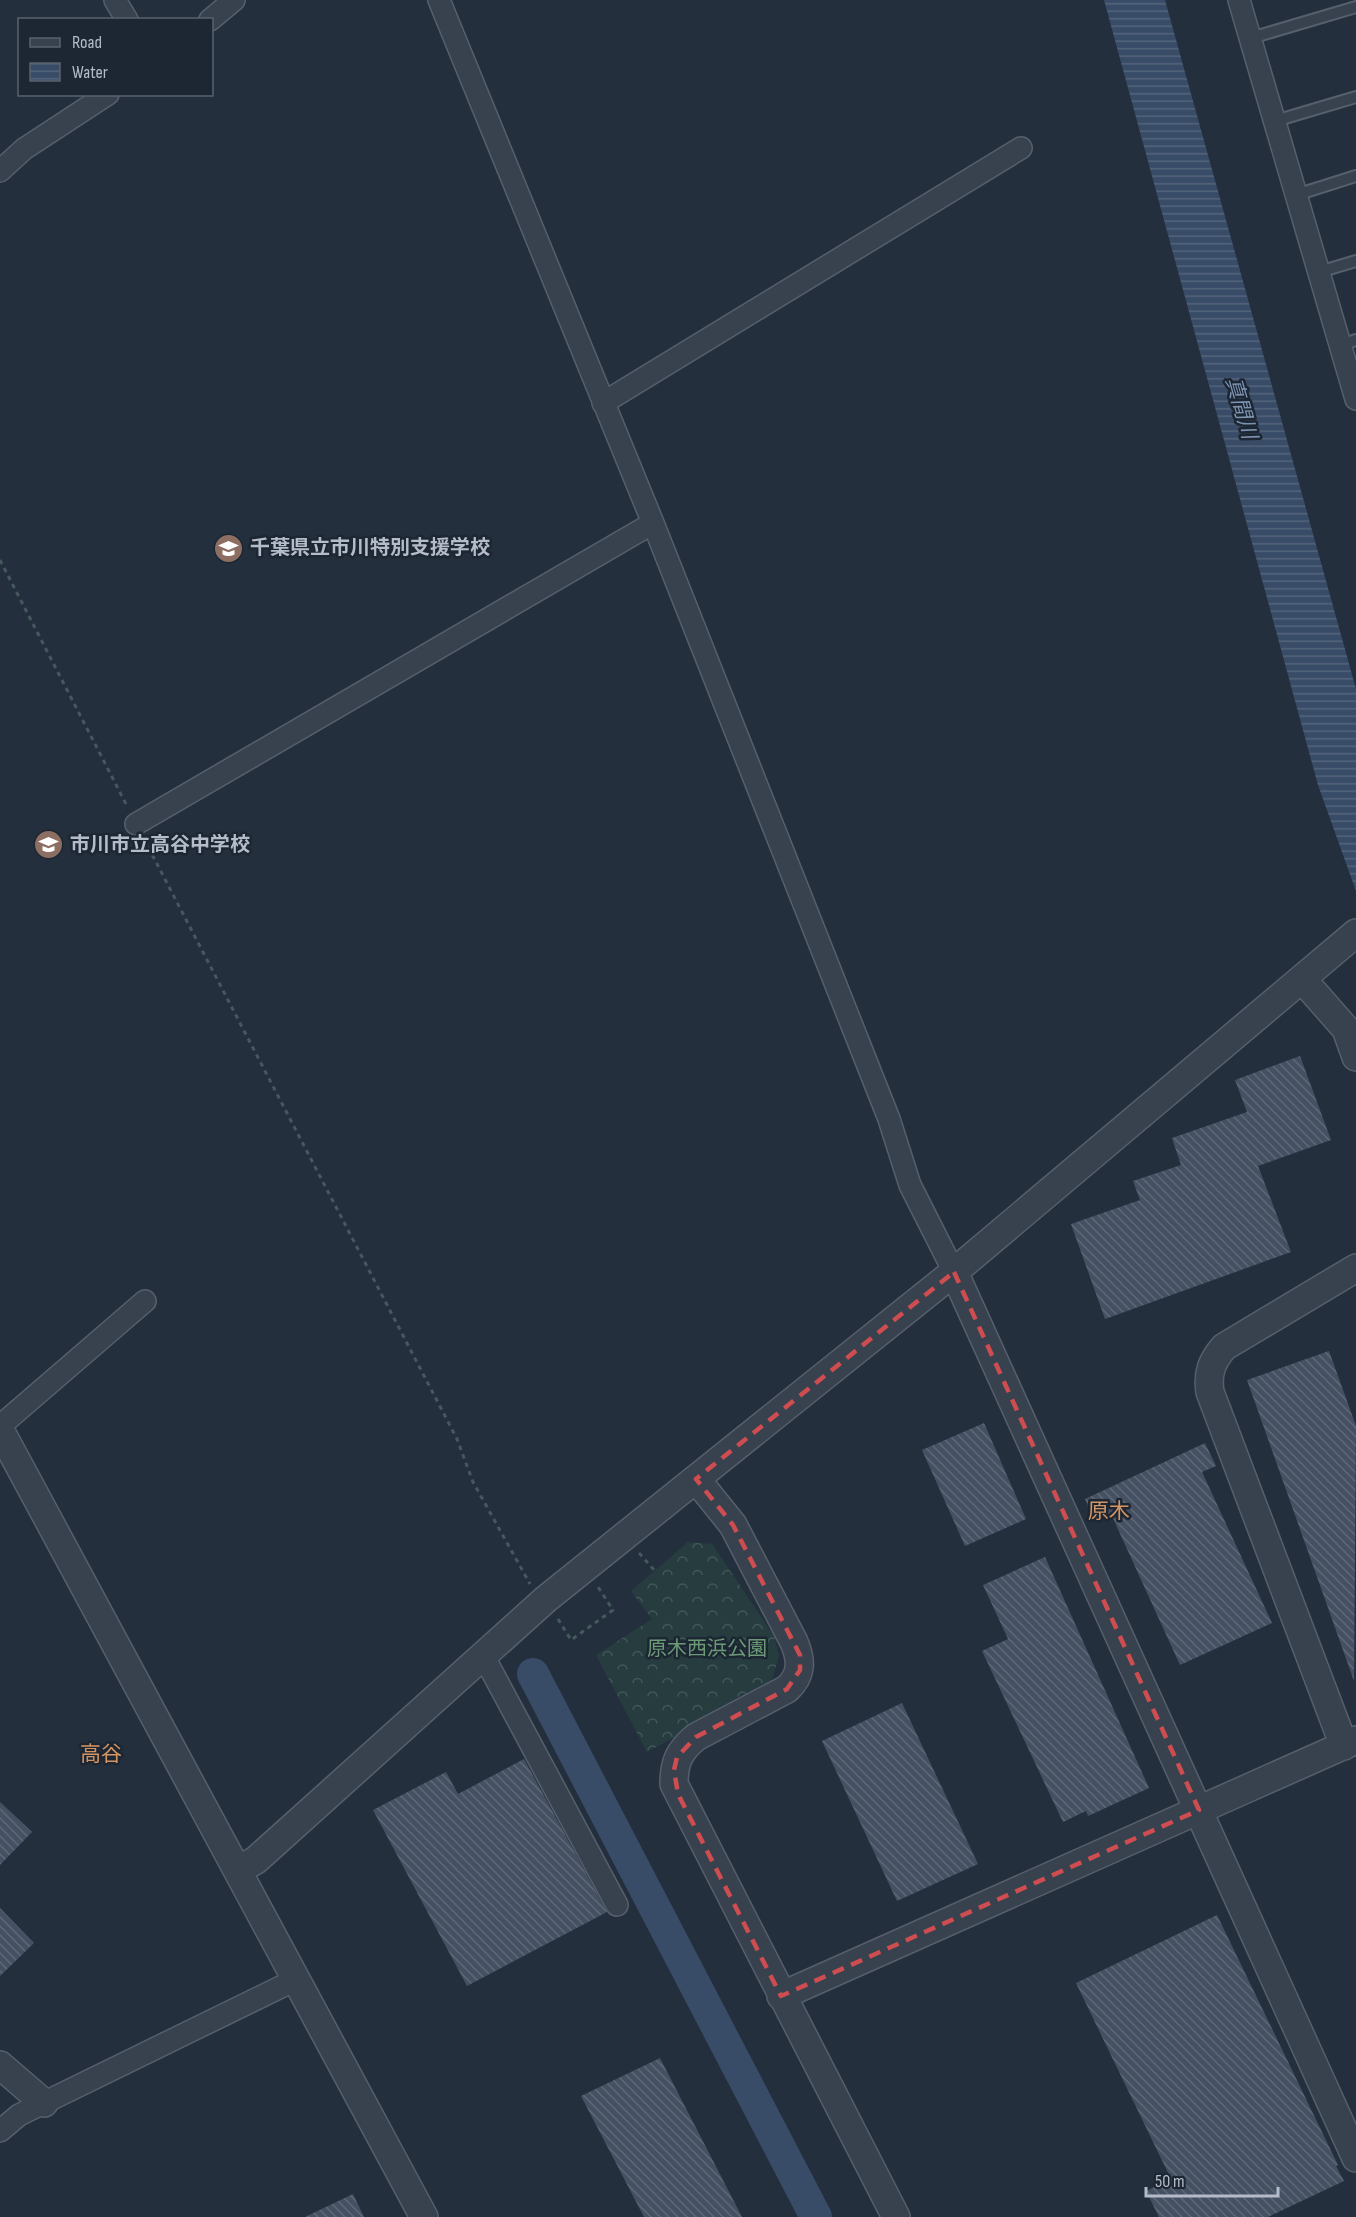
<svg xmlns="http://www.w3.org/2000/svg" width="1356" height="2217" font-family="'Sofia Sans Condensed','Noto Sans JP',sans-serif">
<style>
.forest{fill:url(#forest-crowns)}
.water{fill:url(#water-rules)}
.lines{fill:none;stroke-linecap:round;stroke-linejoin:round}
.river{stroke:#394c67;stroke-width:32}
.building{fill:url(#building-back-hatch)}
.service-casing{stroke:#565f6c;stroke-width:14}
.minor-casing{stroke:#565f6c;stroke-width:24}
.tertiary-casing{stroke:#565f6c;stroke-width:30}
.path{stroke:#44595c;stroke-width:3;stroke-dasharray:4.5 4.5;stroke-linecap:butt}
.service{stroke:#38414e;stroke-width:10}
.minor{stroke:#38414e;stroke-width:21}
.tertiary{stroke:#38414e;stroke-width:27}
.marked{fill:none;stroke:#ce4d50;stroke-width:4.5;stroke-dasharray:12 8;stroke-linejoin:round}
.labels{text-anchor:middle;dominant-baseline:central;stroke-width:5;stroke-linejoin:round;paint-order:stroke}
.poi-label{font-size:20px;font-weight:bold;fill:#b4bcc9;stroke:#1d2633;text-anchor:start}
.park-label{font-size:20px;fill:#6b9a76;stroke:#1d2633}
.water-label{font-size:21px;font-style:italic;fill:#7c92b1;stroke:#1d2633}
.neighbourhood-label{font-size:21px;fill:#d59563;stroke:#1d2633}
</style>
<defs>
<pattern id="forest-crowns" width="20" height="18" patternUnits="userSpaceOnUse" patternTransform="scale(1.5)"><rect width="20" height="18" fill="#263c3f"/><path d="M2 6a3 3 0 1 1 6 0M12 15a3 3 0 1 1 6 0" fill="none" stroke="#435659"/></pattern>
<pattern id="water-rules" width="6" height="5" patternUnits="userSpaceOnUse" patternTransform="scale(1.5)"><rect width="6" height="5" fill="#394c67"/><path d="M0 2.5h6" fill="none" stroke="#53647b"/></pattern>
<pattern id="building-back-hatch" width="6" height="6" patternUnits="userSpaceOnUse" patternTransform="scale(1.5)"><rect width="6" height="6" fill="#455162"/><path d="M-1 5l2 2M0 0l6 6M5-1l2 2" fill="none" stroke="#5d6877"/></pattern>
</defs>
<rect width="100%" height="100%" fill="#242f3e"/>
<path class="forest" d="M 688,1542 L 712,1544 L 774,1636 L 779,1656 L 773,1677 L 757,1694 L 647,1752 L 596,1655 L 652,1619 L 631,1591 Z"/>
<path class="water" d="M 1104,0 L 1165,0 L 1356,689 L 1356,891 L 1318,785 Z"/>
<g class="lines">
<path class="river" d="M 533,1674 L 816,2217"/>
</g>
<path class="building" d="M 1300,1056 L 1331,1140 L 1258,1166 L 1291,1252 L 1105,1319 L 1071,1224 L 1140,1200 L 1133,1181 L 1181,1165 L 1172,1138 L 1247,1112 L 1235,1080 Z
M 1329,1351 L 1356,1426 L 1354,1681 L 1247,1380 Z
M 984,1423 L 1026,1519 L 965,1546 L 922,1450 Z
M 1205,1443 L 1216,1466 L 1202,1472 L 1272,1623 L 1180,1665 L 1111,1514 L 1095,1521 L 1085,1499 Z
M 1045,1557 L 1149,1788 L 1088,1816 L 1086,1811 L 1063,1822 L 982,1651 L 1008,1639 L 983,1585 Z
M 902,1703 L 978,1864 L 897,1901 L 822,1741 Z
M 524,1759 L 607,1912 L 467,1986 L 373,1810 L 446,1772 L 458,1794 Z
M 0,1802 L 32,1832 L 0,1865 Z
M 0,1908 L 34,1943 L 0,1976 Z
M 1217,1915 L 1338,2165 L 1336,2166 L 1344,2181 L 1268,2217 L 1159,2217 L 1146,2191 L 1171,2179 L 1076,1983 Z
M 660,2058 L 742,2217 L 644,2217 L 581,2096 Z
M 353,2194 L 364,2217 L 305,2217 Z"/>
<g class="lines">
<defs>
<path id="service" d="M 1251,38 L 1356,7
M 1275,121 L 1356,97
M 1296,195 L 1356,176
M 1319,272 L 1356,261
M 1340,345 L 1356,340"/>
<path id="minor" d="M 115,0 L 127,20
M 439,0 L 653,523 L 889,1119 L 910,1185 L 954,1272
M 1239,0 L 1356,399
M 210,20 L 234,0
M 0,171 L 24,149 L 108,94
M 603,403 L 1021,148
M 136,824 L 653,523
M 0,1426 L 145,1301
M 483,1655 L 617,1905
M 0,2131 L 19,2115 L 297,1979"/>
<path id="tertiary" d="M 1302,979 L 1346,1029 L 1356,1057
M 954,1272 L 1356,2158
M 0,1430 L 424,2217
M 696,1479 L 733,1525 L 794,1642 C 802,1661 802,1675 787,1689 L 696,1737 C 679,1751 674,1762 674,1784 L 896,2217
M 1344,1746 L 1210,1392 C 1207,1373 1212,1361 1224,1347 L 1356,1268
M 239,1870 L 256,1860 L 546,1599 L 954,1272 L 1356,933
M 781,1996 L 1356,1740
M 0,2065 L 44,2103"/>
</defs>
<use href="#service" class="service-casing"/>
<use href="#minor" class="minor-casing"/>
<use href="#tertiary" class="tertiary-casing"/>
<path class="path" d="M 0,560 L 127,806
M 144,839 L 457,1439 L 473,1482 L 530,1584
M 639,1553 L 655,1571
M 558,1619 L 571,1640 L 613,1610 L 598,1587"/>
<use href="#service" class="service"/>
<use href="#minor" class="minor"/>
<use href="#tertiary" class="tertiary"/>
</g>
<path class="marked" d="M 954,1272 L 1199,1810 L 781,1996 L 678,1794 L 674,1770 L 677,1757 L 696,1737 L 787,1689 L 800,1670 L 800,1655 L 733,1525 L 696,1479 Z"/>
<defs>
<symbol id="school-disc" viewBox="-11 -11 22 22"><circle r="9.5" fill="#8d6e63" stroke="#1d2633"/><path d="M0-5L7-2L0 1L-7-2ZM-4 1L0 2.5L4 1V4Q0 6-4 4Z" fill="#fff"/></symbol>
</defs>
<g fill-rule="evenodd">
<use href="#school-disc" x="212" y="532" width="33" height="33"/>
<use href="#school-disc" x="32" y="828" width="33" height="33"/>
</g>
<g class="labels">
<g class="poi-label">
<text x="250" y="548">千葉県立市川特別支援学校</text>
<text x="70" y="845">市川市立高谷中学校</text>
</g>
<g class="park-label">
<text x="707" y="1649">原木西浜公園</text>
</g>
<g class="water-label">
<text transform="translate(1241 408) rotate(74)">真間川</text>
</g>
<g class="neighbourhood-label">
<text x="1109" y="1511">原木</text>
<text x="101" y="1754">高谷</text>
</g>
</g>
<rect x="18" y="18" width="195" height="78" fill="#1d2633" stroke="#59626f" stroke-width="1.5"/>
<rect x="30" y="38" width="30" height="9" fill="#38414e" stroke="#59626f" stroke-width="1.5"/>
<text x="72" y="48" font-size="18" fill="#b4bcc9">Road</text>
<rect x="30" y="63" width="30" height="18" fill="url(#water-rules)" stroke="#59626f" stroke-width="1.5"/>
<text x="72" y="78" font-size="18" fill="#b4bcc9">Water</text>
<path d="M1146 2187v9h132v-9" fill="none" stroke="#b4bcc9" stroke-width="3"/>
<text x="1155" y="2187" font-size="18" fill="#b4bcc9" stroke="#1d2633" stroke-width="4.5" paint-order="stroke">50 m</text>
</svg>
